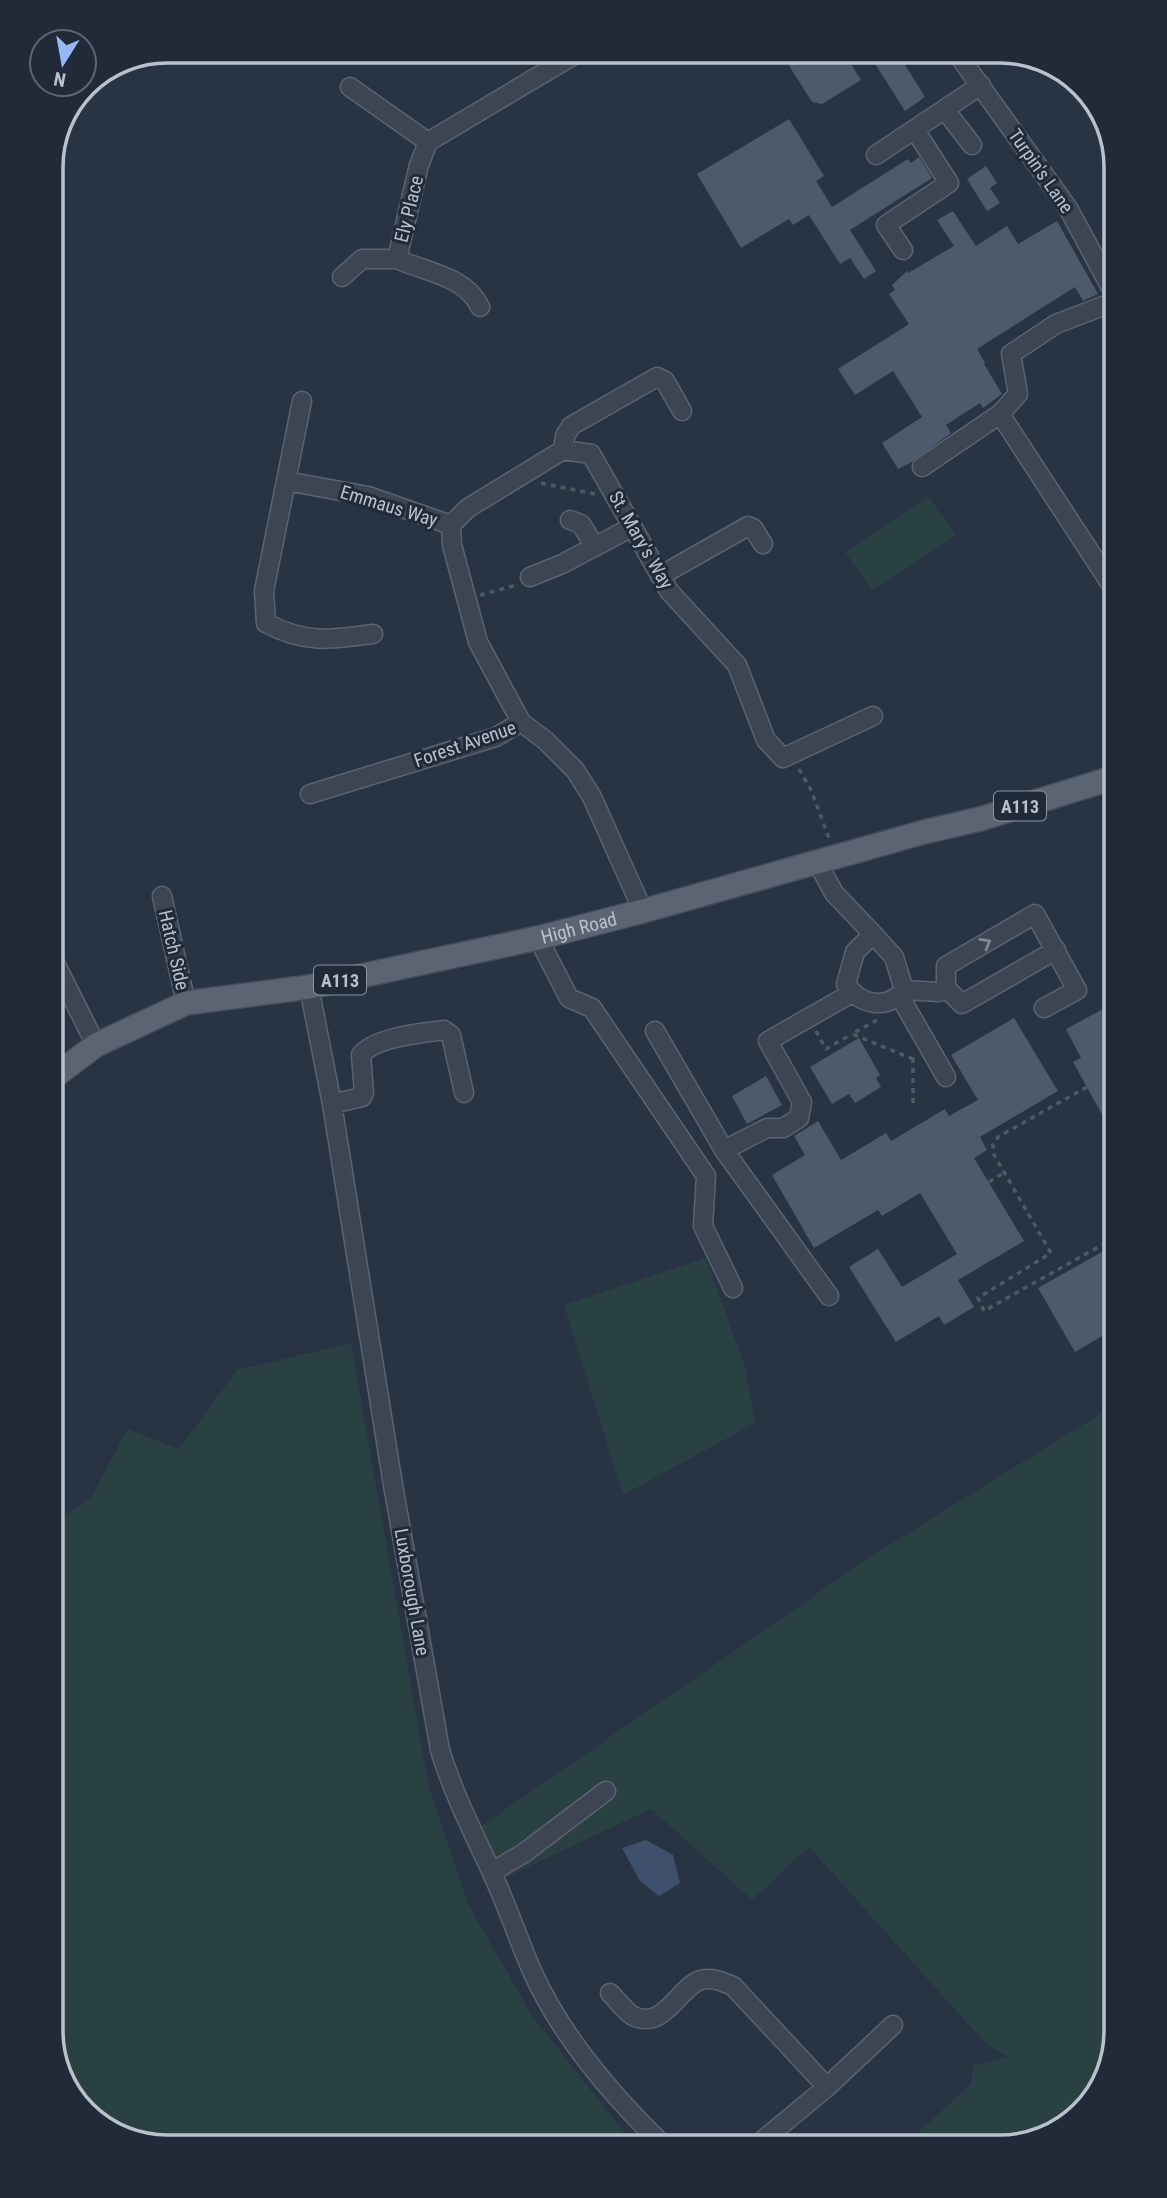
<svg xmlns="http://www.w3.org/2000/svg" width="1167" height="2198" font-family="'Roboto Condensed',sans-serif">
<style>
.green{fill:#2a4144}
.water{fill:#3f506c}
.building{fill:#4e5a6c}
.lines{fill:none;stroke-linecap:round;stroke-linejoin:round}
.minor-casing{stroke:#5b6371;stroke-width:21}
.major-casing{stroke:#464e5d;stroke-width:26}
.path{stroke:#495d61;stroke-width:3.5;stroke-dasharray:5 5;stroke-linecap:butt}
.minor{stroke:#3d4553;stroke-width:18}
.major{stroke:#5b6473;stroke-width:23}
.oneway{stroke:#828996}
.labels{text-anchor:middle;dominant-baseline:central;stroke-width:6;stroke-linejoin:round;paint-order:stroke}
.shield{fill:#212a39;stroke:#8c94a1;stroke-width:2}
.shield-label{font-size:18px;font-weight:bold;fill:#bac1cd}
.street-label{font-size:19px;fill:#bac1cd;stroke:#212a39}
.rim{fill:none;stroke:#bac1cd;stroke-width:3.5}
</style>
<rect width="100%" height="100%" fill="#283344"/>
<path class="green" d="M 928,496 L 956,536 L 872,590 L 845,552 Z
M 706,1258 L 745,1367 L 755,1423 L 623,1495 L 564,1305 Z
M 351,1343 L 429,1788 L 469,1906 L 533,2017 L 621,2128 L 635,2142 L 160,2147 L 102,2127 L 60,2076 L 51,2031 L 51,1683 L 54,1682 L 51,1669 L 51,1525 L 91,1498 L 127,1429 L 179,1449 L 237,1370 Z
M 1116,1404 L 1116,2031 L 1096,2096 L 1045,2138 L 910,2140 L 971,2084 L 973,2065 L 1008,2057 L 986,2044 L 809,1847 L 752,1900 L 651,1809 L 498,1881 L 480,1827 L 873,1555 Z"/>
<path class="water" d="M 646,1840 L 673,1855 L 680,1883 L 659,1896 L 640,1881 L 622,1848 Z"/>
<path class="building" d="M 883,52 L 897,52 L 925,97 L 905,111 L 872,59 Z
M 781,53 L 844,53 L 861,80 L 822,104 L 812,102 Z
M 789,119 L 824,176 L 816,181 L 832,207 L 908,159 L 911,163 L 919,157 L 932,178 L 850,230 L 876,271 L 864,279 L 850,258 L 840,264 L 809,215 L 793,225 L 789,219 L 741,248 L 697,174 Z
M 986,166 L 997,183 L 990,188 L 1000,203 L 987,211 L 967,179 Z
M 953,211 L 976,246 L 1007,226 L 1018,244 L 1057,221 L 1098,294 L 1083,301 L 1075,287 L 977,349 L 985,363 L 984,364 L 1002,394 L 983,408 L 980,403 L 946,425 L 951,433 L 912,462 L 898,469 L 882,443 L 922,417 L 893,371 L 855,395 L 838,369 L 909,324 L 889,294 L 895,290 L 892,285 L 907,271 L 908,273 L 954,246 L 937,220 Z
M 1103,1009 L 1116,1033 L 1116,1140 L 1073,1062 L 1081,1058 L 1066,1029 Z
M 1014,1018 L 1058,1091 L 980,1137 L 987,1150 L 974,1158 L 1024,1241 L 958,1280 L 974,1307 L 944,1325 L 939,1316 L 896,1342 L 849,1267 L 878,1249 L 902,1287 L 957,1254 L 920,1193 L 882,1216 L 878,1210 L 814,1248 L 772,1175 L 805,1155 L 794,1136 L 818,1121 L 841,1160 L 886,1133 L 891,1141 L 945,1109 L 949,1116 L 978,1100 L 951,1055 Z
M 859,1038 L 880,1075 L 876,1078 L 881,1087 L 855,1103 L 849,1094 L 832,1104 L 810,1067 Z
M 766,1076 L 782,1105 L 747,1124 L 732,1096 Z
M 1116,1244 L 1116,1328 L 1075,1352 L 1038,1288 Z"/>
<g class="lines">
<defs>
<path id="minor" d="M 956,52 L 1068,208 L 1116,297
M 350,87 L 428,142
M 945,110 L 972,145
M 876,155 L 981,85
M 903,250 L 886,225 L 949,183 L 915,130
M 397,259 C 425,272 466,276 480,307
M 342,277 L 362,259 L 397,259 L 419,165 L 428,142 L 574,55
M 302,401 L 264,591 L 266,623 C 305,644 331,640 373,634
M 1000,414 L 1018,394 L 1011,354 L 1056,324 L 1116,301
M 563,450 L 565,436 L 571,426 L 657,377 L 665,381 L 682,411
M 922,467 L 1000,414 L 1116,592
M 286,481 L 368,496 L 451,525
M 570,520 L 581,524 L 595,547
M 451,525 L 468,508 L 563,450 L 591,454 L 669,591 L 737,665 L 766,740 L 783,758 L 873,716
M 451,525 L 452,545 L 478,642 L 521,722
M 660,576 L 748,526 L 753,528 L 763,544
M 530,577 L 562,564 L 632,527
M 310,794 L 496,737 L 521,722 L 546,741 L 575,770 L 592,797 L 643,911
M 817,862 L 834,893 L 873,934
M 162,896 L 186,1003
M 873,934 L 894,957 L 904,990 C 886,1011 860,1005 846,984 L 855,952 Z
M 538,938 L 569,998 L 592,1008 L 706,1176 L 703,1226 L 733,1288
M 51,955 L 96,1045
M 309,987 L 332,1104 L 393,1485 L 440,1750 C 453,1793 473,1832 492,1873 C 507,1905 518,1939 532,1971 C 561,2036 610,2093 660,2142
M 904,990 L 939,992 L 946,988
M 899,995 L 946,1077
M 1044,1008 L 1077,990 L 1035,914 L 946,966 L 946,988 L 962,1004 L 1056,950
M 655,1031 L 724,1150
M 332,1104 L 362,1097 L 364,1093 L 361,1055 C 375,1037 422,1033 444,1030 L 451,1035 L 464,1093
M 829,1296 L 724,1150 L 767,1128 L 783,1128 L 799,1118 L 802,1102 L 768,1041 L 852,993
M 492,1872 L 524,1853 L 606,1791
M 610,1993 C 617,2000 625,2011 633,2016 C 665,2031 679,1986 701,1980 C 713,1977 723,1982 733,1986 L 827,2087
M 762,2141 L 827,2087 L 893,2025"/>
<g id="major">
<path id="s1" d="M 51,1079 L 96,1045 L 186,1003 L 309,987 L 538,938 L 643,911 L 924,832 L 980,819 L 1116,777"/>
</g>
</defs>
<use href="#minor" class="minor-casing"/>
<use href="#major" class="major-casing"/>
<path class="path" d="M 541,483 L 595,494
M 480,595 L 517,585
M 799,769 L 811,790 L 829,838
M 877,1020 L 852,1034 L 918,1061
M 816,1031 L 826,1049 L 852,1034
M 913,1058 L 913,1105
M 1087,1087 L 998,1137 L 993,1145 L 993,1153 L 1051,1253 L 978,1298 L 984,1311 L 1116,1237
M 989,1182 L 1005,1172"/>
<use href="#minor" class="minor"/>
<use href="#major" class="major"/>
</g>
<defs><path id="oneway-chevron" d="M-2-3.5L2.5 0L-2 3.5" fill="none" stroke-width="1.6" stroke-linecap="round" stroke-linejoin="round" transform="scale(1.75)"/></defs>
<use class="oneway" href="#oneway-chevron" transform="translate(986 943) rotate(-30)"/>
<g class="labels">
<g class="shield">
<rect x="994" y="791.5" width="52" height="29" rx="5"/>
<rect x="314" y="965.5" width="52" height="29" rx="5"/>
</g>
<g class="shield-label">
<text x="1020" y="806">A113</text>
<text x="340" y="980">A113</text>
</g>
<g class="street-label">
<text transform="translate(1041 171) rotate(55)">Turpin's Lane</text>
<text transform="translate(409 209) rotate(-76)">Ely Place</text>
<text transform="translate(389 506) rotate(17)">Emmaus Way</text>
<text transform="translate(641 540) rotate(60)">St. Mary's Way</text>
<text transform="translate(465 744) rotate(-19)">Forest Avenue</text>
<text stroke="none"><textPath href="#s1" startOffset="556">High Road</textPath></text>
<text transform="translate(174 950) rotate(77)">Hatch Side</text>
<text transform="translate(412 1592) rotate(80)">Luxborough Lane</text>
</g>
</g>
<path d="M0 0H1167V2198H0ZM167 63H1000A104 104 0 0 1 1104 167V2031A104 104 0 0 1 1000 2135H167A104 104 0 0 1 63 2031V167A104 104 0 0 1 167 63Z" fill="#212a39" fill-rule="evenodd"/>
<path class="rim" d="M167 63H1000A104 104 0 0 1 1104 167V2031A104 104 0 0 1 1000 2135H167A104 104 0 0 1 63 2031V167A104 104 0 0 1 167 63Z"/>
<g transform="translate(63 63) rotate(191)"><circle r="33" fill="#212a39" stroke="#5e6674" stroke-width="2"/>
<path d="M0-5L12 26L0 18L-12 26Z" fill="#95b8f6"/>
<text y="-10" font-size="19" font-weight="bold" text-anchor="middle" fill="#bac1cd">N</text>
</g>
</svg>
